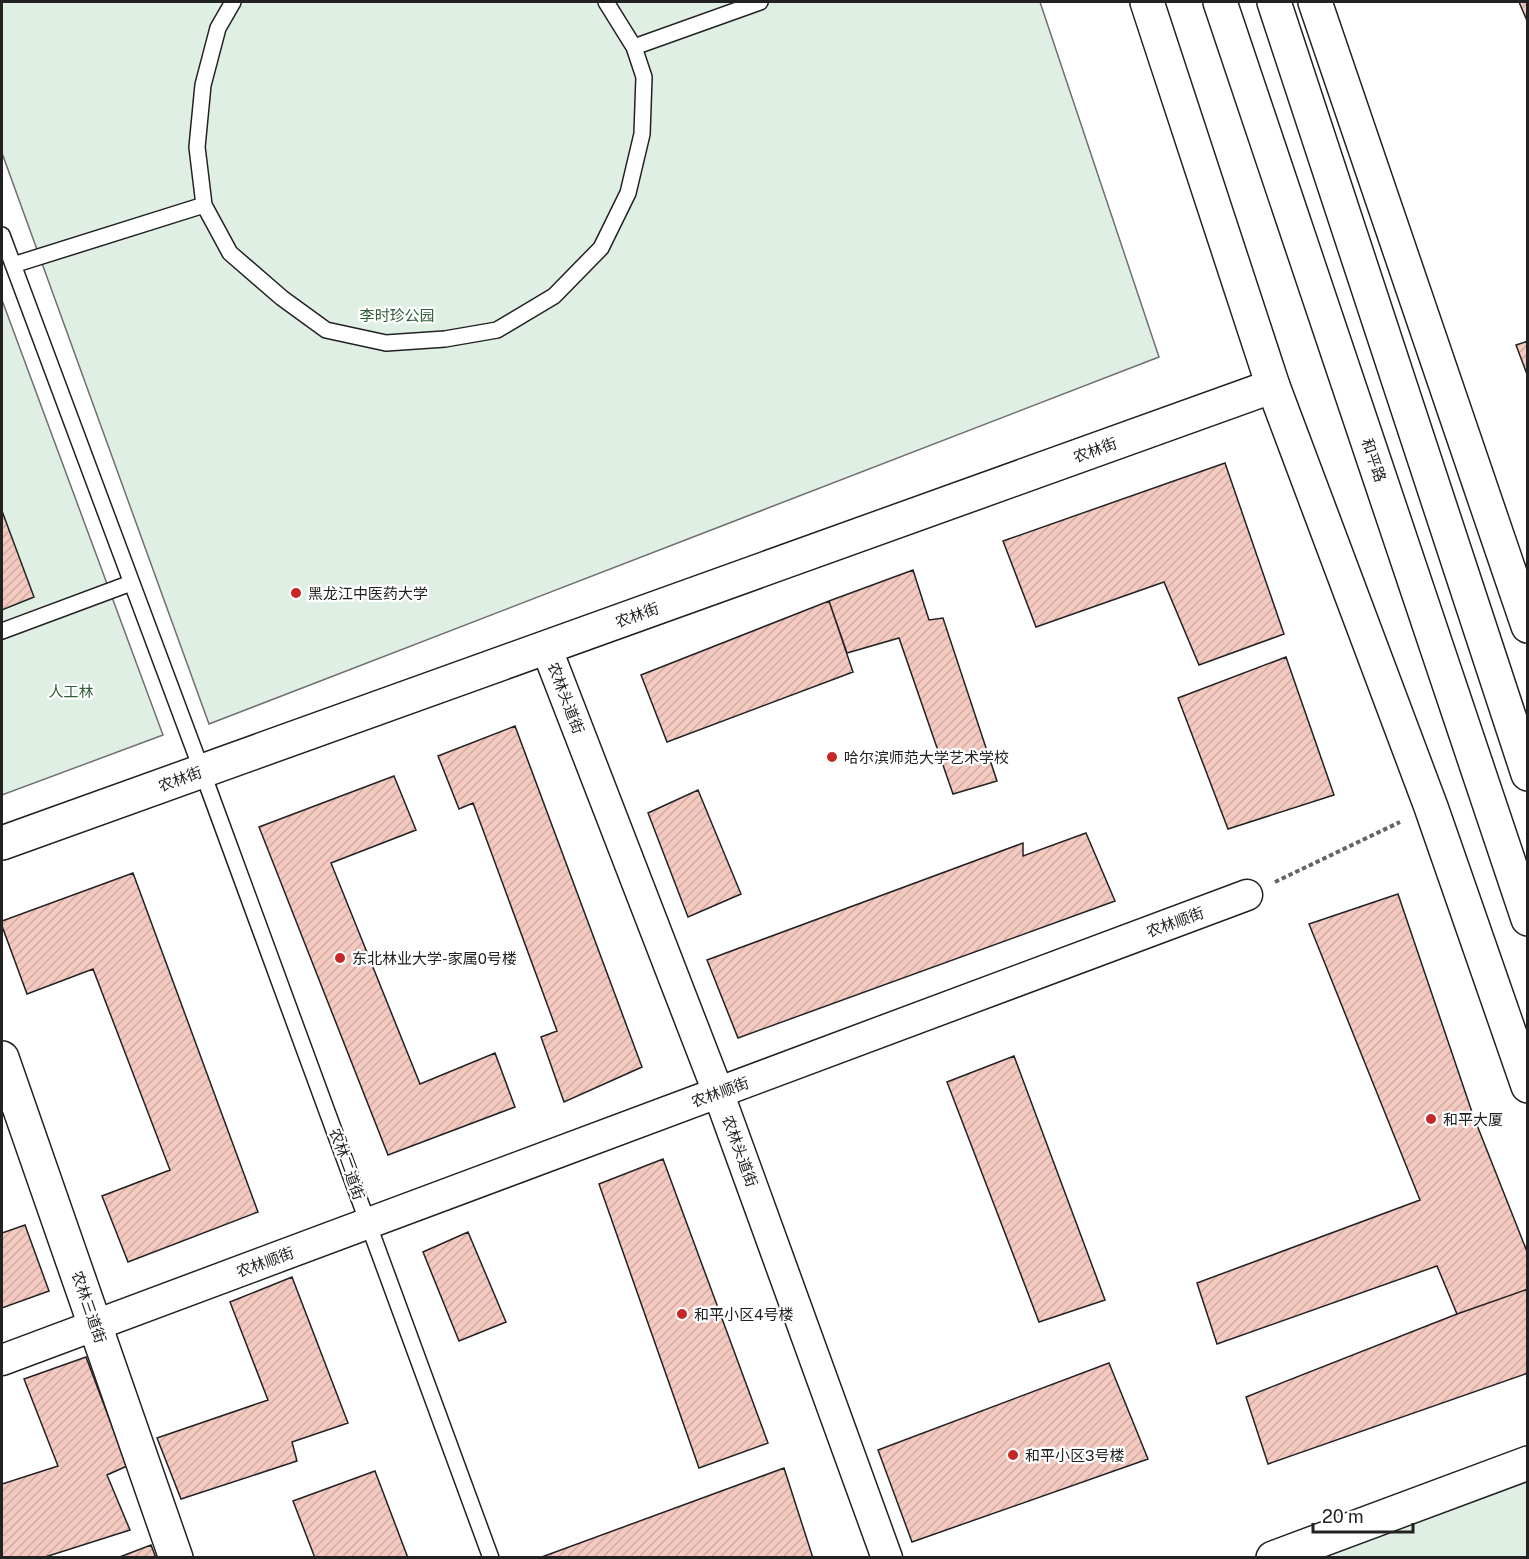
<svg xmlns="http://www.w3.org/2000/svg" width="1529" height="1559" font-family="'Public Sans','Noto Sans SC',sans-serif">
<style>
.park{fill:#e0efe3;stroke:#6f6f6f;stroke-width:1.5}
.building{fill:url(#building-hatch);stroke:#222;stroke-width:1.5}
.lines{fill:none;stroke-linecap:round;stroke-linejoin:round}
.service-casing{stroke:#222;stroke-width:18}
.minor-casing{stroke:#222;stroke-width:33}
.tertiary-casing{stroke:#222;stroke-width:36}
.primary-casing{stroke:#222;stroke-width:36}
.trunk-casing{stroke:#222;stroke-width:36}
.path{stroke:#646464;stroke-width:4;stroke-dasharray:4.5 3;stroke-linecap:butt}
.service{stroke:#fff;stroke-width:15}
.minor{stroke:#fff;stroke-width:30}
.tertiary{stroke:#fff;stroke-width:33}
.primary{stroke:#fff;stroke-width:33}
.trunk{stroke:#fff;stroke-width:33}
.poi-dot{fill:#c62828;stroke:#fff;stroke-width:2}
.labels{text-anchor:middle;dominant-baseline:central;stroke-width:4.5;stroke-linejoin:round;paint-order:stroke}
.park-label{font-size:15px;fill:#2f5e38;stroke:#fff}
.street-label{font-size:15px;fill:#222;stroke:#fff}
.poi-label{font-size:15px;fill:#222;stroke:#fff;text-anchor:start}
</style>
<defs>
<pattern id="building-hatch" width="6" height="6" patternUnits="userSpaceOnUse" patternTransform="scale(1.5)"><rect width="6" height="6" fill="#f3c9c0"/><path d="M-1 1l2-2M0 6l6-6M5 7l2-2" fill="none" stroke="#d0aca5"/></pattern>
</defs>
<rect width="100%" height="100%" fill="#fff"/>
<path class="park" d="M 2,2 L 1040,2 L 1159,357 L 209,724 L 2,153 Z
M 2,300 L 163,735 L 2,795 Z
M 1527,1465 L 1527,1557 L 1280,1557 Z"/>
<path class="building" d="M 1519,2 L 1528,2 L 1528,23 Z
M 1528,341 L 1528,377 L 1516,345 Z
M 1225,463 L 1284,634 L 1199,665 L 1164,582 L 1036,627 L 1003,541 Z
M 2,511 L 34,597 L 2,610 Z
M 913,570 L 929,620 L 943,618 L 997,781 L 953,794 L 899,638 L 847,653 L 829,601 Z
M 829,601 L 853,672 L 667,742 L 641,675 Z
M 1286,657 L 1334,795 L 1228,829 L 1178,698 Z
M 515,726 L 642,1067 L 564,1102 L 541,1037 L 557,1031 L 473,803 L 459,809 L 438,756 Z
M 394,776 L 416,830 L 331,863 L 420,1084 L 495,1053 L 515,1107 L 388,1155 L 259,827 Z
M 698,790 L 741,894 L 688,917 L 648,813 Z
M 1086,833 L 1115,901 L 738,1038 L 707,960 L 1023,843 L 1023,856 Z
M 133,873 L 258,1212 L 128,1262 L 102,1196 L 170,1170 L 93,969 L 27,994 L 2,926 L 2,921 Z
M 1398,894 L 1473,1115 L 1528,1254 L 1528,1289 L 1457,1314 L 1437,1266 L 1217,1344 L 1197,1283 L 1420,1200 L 1309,924 Z
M 1014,1056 L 1105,1300 L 1039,1322 L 947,1082 Z
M 663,1159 L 768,1443 L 699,1468 L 599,1184 Z
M 25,1225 L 49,1291 L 2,1308 L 2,1233 Z
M 468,1232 L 506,1322 L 459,1341 L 423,1252 Z
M 292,1277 L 348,1423 L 292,1442 L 297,1461 L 181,1499 L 157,1438 L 268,1400 L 230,1302 Z
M 1528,1289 L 1528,1373 L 1268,1464 L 1246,1397 L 1457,1314 Z
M 86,1357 L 127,1466 L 107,1475 L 130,1530 L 42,1558 L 2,1558 L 2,1484 L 58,1466 L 24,1379 Z
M 1109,1363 L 1148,1459 L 912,1542 L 878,1450 Z
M 784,1468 L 813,1558 L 539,1558 Z
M 375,1471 L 408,1558 L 315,1558 L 293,1501 Z
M 151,1545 L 156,1558 L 117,1558 Z"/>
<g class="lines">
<defs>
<path id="service" d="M 233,2 L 218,28 L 203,85 L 197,147 L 204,205 L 230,253 L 282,298 L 326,330 L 386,343 L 445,339 L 497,330 L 554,296 L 601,248 L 628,193 L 642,134 L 644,77 L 634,47 L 606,2
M 634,47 L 760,2
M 2,235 L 202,771 L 491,1558
M 13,265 L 204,205
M 2,631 L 131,583"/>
<path id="minor" d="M 546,647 L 718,1092 L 887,1558
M 2,1360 L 1247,895"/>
<path id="tertiary" d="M 2,843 L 1273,386
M 2,1058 L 176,1558"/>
<path id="primary" d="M 1147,2 L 1273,386 L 1431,807 L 1528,1086
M 1220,2 L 1528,919
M 1274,2 L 1528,774
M 1315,2 L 1528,626"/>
<path id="trunk" d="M 1273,1558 L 1528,1463"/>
</defs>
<use href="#service" class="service-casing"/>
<use href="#minor" class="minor-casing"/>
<use href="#tertiary" class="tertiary-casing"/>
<use href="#primary" class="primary-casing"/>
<use href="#trunk" class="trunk-casing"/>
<path class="path" d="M 1275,882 L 1400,822"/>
<use href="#service" class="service"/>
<use href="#minor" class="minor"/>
<use href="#tertiary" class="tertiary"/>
<use href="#primary" class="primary"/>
<use href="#trunk" class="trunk"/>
</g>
<g class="poi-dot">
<circle cx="296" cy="593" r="6"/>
<circle cx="832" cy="757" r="6"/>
<circle cx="340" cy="958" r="6"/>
<circle cx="1431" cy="1119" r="6"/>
<circle cx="682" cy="1314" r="6"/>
<circle cx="1013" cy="1455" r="6"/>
</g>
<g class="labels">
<g class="park-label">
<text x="397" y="315">李时珍公园</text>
<text x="71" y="691">人工林</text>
</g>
<g class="street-label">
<text transform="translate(1095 450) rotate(-20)">农林街</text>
<text transform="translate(1374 460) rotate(71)">和平路</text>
<text transform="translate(637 615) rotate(-20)">农林街</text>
<text transform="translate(566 698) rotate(69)">农林头道街</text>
<text transform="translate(180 779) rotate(-20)">农林街</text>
<text transform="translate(1175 922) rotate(-20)">农林顺街</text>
<text transform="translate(720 1092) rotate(-20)">农林顺街</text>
<text transform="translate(740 1151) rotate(70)">农林头道街</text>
<text transform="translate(347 1164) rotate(70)">农林二道街</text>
<text transform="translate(265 1262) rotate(-20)">农林顺街</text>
<text transform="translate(89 1307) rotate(71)">农林三道街</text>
</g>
<g class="poi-label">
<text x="308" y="593">黑龙江中医药大学</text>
<text x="844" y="757">哈尔滨师范大学艺术学校</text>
<text x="352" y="958">东北林业大学-家属0号楼</text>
<text x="1443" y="1119">和平大厦</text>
<text x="694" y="1314">和平小区4号楼</text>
<text x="1025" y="1455">和平小区3号楼</text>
</g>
</g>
<rect width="1529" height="1559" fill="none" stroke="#222222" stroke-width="6"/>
<path d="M1313 1523v9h100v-9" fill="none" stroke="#222222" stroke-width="3"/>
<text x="1322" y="1523" font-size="18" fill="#222222" stroke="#ffffff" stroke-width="4.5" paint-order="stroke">20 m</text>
</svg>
